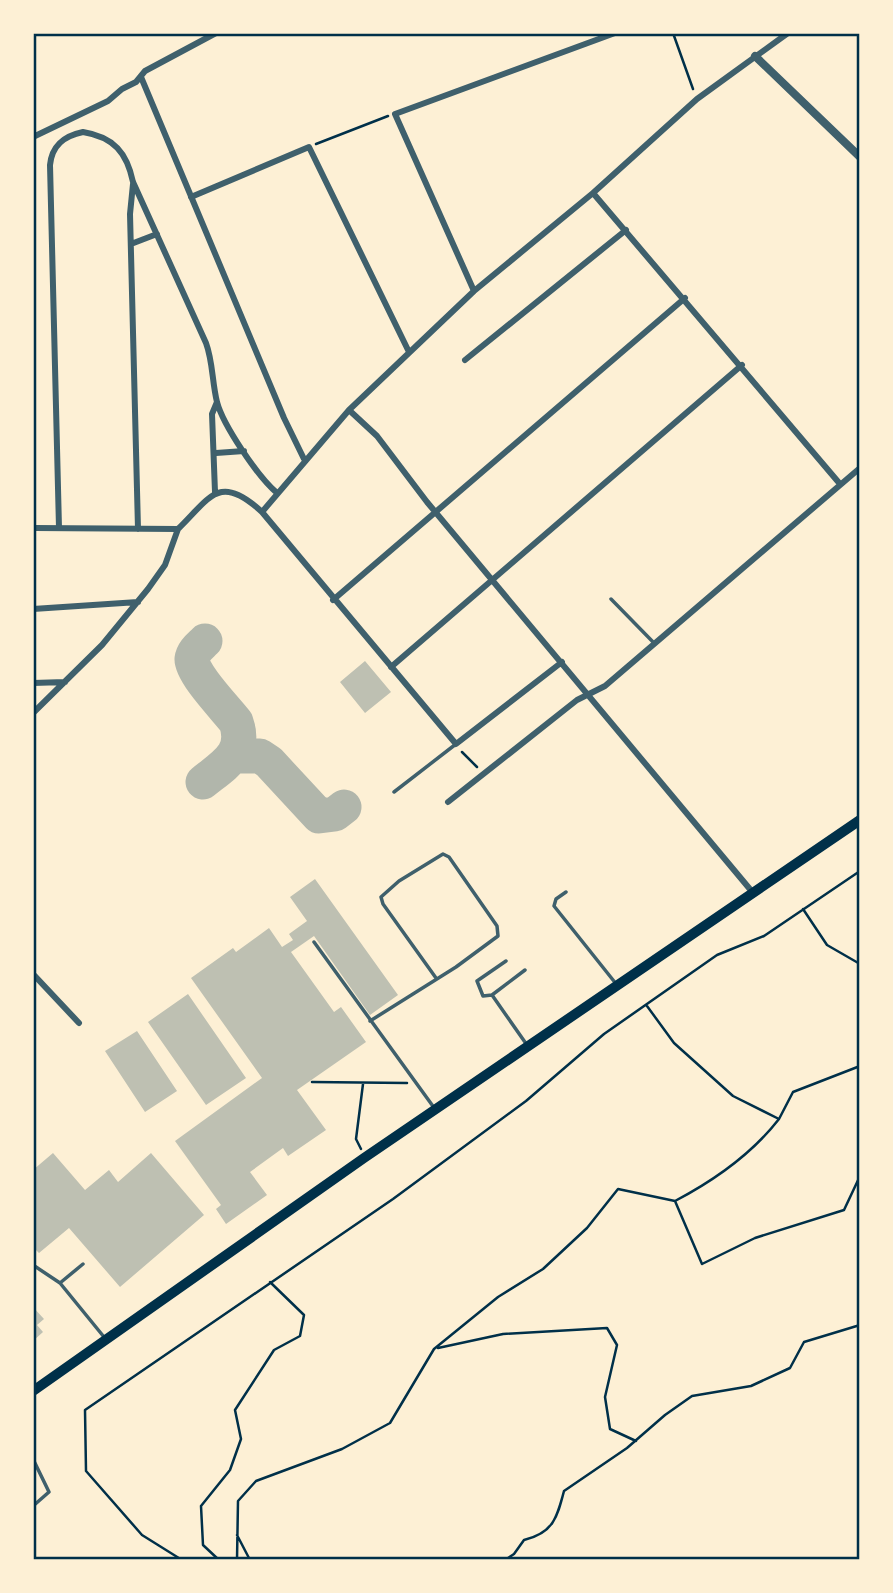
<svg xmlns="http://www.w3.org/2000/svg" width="893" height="1593" font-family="'Roboto Condensed',sans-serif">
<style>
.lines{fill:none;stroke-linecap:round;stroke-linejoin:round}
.taxiway{stroke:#b1b6ab;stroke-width:35}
.building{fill:#bec0b2}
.path{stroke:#003049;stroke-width:2.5}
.service{stroke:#3f606c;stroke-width:3.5}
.minor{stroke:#3f606c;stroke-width:6}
.tertiary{stroke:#3f606c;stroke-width:8}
.primary{stroke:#003049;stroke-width:10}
.neatline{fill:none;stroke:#003049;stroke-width:2.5}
</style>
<rect width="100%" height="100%" fill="#fdf0d5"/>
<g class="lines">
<path class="taxiway" d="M 235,756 L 260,756 L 269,762 L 319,816 L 335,814 L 344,807
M 203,782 C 224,765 247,753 236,722 C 226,709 191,673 192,659 C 193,651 200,646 205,641"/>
</g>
<path class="building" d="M 365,661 L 391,692 L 365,713 L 340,682 Z
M 315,879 L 398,995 L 370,1015 L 314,936 L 291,952 L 334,1012 L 341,1007 L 366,1042 L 297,1090 L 326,1130 L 288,1156 L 283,1148 L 250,1172 L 267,1195 L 226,1224 L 216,1209 L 221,1205 L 175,1141 L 262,1078 L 191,978 L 233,948 L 236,952 L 269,928 L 282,947 L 293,940 L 289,934 L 307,921 L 290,897 Z
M 188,994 L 246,1078 L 206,1105 L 148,1022 Z
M 137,1031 L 177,1091 L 145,1112 L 105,1051 Z
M 53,1153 L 85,1190 L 109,1170 L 118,1182 L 151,1153 L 204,1215 L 120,1287 L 69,1228 L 39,1253 L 33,1247 L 33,1170 Z
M 33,1307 L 44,1319 L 37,1325 L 43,1332 L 33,1341 Z"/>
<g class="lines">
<path class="path" d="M 673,33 L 693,89
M 316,144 L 388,116
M 462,752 L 477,767
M 803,909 L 827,945 L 860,964
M 647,1006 L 674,1043 L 733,1096 L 779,1119 C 751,1155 715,1180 675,1201
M 312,1082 L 407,1083
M 779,1119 L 793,1092 L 860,1066
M 361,1149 L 356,1139 L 363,1084
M 438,1348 L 503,1334 L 607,1328 L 617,1345 L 605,1397 L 610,1429 L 636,1441
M 237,1535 L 250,1560
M 182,1560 L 142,1535 L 86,1471 L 85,1410 L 393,1199 L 526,1101 L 604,1034 L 717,955 L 764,936 L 860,871
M 219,1560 L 203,1545 L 201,1506 L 230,1470 L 241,1439 L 235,1410 L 274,1350 L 300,1336 L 304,1315 L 270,1282
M 237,1560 L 238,1501 L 256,1481 L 342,1449 L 390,1423 L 434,1349 L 498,1297 L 543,1269 L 587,1228 L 618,1189 L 675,1201 L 702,1264 L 755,1238 L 844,1210 L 860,1176
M 405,1560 L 409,1560
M 505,1560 L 514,1554 L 524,1540 C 553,1533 557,1518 564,1491 L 627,1448 L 665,1415 L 692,1396 L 751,1386 L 790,1368 L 804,1342 L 860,1325"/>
<path class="service" d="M 611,599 L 655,644
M 394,792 L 456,744
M 566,892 L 556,899 L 554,906 L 617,985
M 314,942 L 435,1109
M 506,961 L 477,981 L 483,996 L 492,995 L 525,970
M 492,995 L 527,1045
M 370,1021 L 456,967 L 498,936 L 497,926 L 449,857 L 443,854 L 399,881 L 381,897 L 383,904 L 436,978
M 33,1265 L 60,1283 L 104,1337
M 60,1283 L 83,1264
M 33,1459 L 49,1492 L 33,1506"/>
<path class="minor" d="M 141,77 L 284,418 L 304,459
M 33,137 L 108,101 L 122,89 L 136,82 L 145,71 L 216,33
M 133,184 L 130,214 L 138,529
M 593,193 L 840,484
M 191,197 L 309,147 L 409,352
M 131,244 L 157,234
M 474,291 L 395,114 L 615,33
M 465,360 L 626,230
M 349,410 L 377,436 L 427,502 L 754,894
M 216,453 L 244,451
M 215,492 L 212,414 L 217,402
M 262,512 L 349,410 L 474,291 L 593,193 L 697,99 L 788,33
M 35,528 L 178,529 C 210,498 219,472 262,512 L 456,744 L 562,662
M 59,528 L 50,165 C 52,145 64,136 83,132 C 114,137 127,153 133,182 L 206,343 C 213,362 212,382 217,402 C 223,425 258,477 277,493
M 333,600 L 685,298
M 33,609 L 138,602
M 391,667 L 742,365
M 33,683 L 65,682
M 33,713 L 102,645 L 148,589 L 165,565 L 178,529
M 448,802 L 577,700 L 605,686 L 860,468
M 33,974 L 79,1023"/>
<path class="tertiary" d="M 755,56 L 860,157"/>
<path class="primary" d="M 33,1391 L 364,1158 L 860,820"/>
</g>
<rect width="893" height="1593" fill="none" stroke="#fdf0d5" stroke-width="70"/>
<rect x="35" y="35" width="823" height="1523" class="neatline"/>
</svg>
